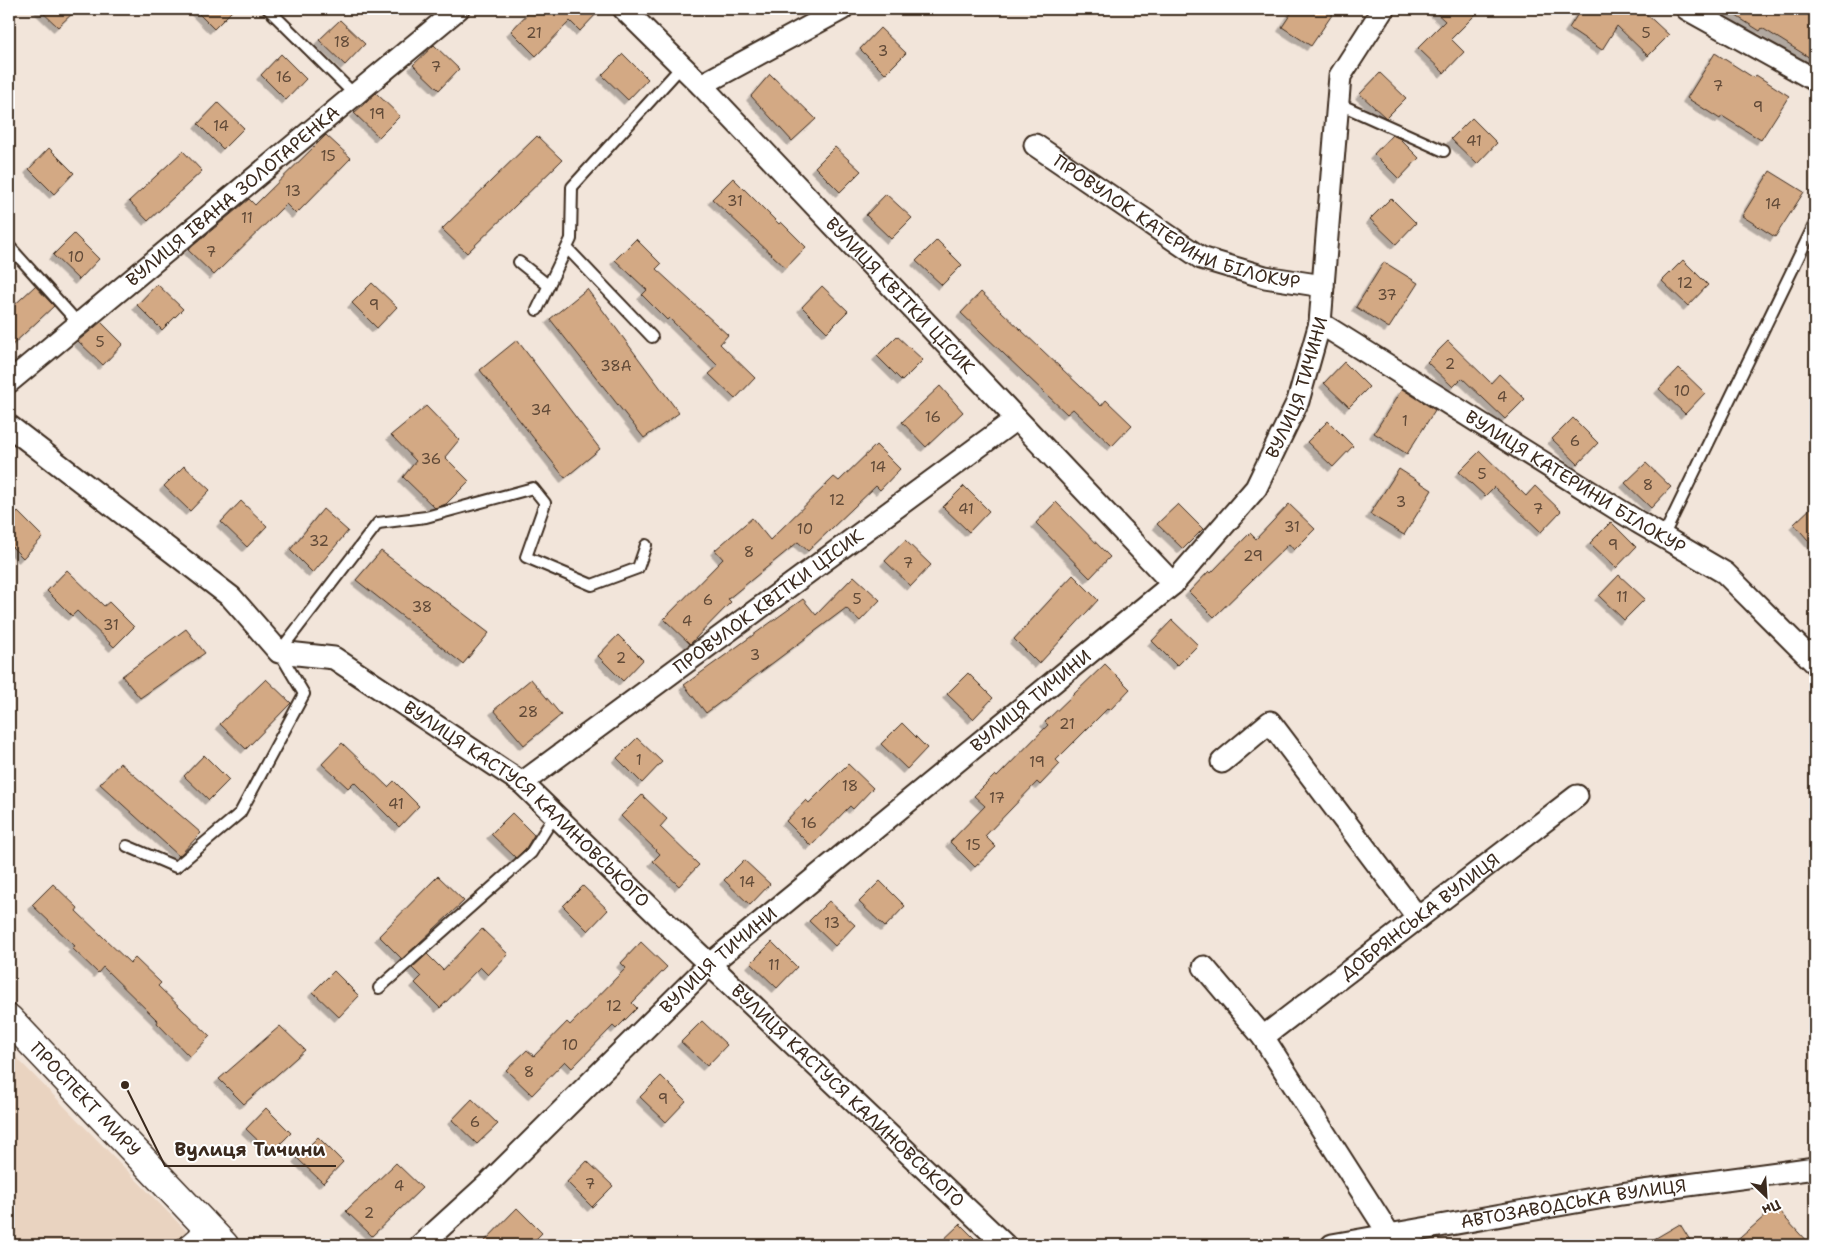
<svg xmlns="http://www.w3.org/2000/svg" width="1824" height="1254" font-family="'Shantell Sans',sans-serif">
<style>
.built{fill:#e9d3c0}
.building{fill:#d3a984;stroke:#3b2a1e;filter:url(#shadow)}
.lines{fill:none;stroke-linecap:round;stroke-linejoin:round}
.service-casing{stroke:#3b2a1e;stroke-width:14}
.minor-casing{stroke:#3b2a1e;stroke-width:25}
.primary-casing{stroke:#3b2a1e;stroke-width:31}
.service{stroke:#fff;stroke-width:10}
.minor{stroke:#fff;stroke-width:21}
.primary{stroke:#fff;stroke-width:28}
.labels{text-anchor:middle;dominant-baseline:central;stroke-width:4;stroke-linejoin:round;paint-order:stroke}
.number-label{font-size:15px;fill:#614a38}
.street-label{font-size:18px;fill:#3b2a1e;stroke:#fff}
.leader{fill:none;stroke:#3b2a1e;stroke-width:2}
.callout-dot{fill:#3b2a1e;stroke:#fff;stroke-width:2}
.callout-label{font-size:19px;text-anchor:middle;font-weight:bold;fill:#3b2a1e;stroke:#fff;stroke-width:4;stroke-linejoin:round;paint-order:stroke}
</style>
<defs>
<filter id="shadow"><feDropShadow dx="-4.5" dy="4.5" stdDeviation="0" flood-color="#0004"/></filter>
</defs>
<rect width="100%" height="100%" fill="#f2e5da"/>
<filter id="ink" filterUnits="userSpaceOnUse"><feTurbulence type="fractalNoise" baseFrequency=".02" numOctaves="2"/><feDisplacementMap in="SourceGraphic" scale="10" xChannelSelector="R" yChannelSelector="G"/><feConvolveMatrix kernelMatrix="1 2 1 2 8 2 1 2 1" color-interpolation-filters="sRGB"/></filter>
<g filter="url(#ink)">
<path class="built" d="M 9,1050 L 113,1156 L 200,1245 L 9,1245 Z"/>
<path class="building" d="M 39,9 L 77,9 L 58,27 Z
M 194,9 L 234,9 L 214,29 Z
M 532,9 L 601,9 L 580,31 L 570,21 L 536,56 L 511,31 Z
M 1294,9 L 1336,9 L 1311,46 L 1282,27 Z
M 1432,9 L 1481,9 L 1451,39 L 1464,52 L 1444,73 L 1418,48 L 1445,21 Z
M 1581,9 L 1641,9 L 1669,35 L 1648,56 L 1617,26 L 1602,50 L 1569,28 Z
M 1725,9 L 1815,9 L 1815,61 L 1762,28 L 1760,31 Z
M 340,20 L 365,44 L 345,65 L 319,40 Z
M 880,28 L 906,53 L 885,74 L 860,49 Z
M 434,45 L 459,69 L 439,90 L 413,65 Z
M 1715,53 L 1754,78 L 1756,75 L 1789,96 L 1761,140 L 1722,116 L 1720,119 L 1687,98 Z
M 281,54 L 306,79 L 286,100 L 261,75 Z
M 623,54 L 648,79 L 628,100 L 602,75 Z
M 1380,73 L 1406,98 L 1386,118 L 1360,94 Z
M 770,74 L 816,119 L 792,141 L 751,96 Z
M 376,93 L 400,116 L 379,137 L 354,113 Z
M 218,103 L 244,128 L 223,149 L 198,124 Z
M 1472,118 L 1497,143 L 1477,164 L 1451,139 Z
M 326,135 L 351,158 L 296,214 L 286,204 L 214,275 L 188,250 L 249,199 L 255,205 Z
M 1392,135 L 1399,138 L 1419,158 L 1399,179 L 1374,154 Z
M 537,136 L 562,160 L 467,253 L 442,229 Z
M 835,147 L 861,171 L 840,192 L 815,167 Z
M 49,148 L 74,173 L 54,194 L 29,169 Z
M 183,151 L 202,171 L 148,221 L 129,201 Z
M 1770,171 L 1804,192 L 1775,237 L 1742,216 Z
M 733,178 L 779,224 L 781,222 L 806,247 L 786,268 L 712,199 Z
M 886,194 L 912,218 L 891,239 L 866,215 Z
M 1391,198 L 1416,223 L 1396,244 L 1370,219 Z
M 74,234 L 99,259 L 79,280 L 53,255 Z
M 636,239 L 661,264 L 656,269 L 728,335 L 720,344 L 755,378 L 735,399 L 709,374 L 718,366 L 669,318 L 667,320 L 642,295 L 647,290 L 615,260 Z
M 937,240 L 962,265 L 942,285 L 916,261 Z
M 1683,260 L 1708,285 L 1688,306 L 1662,281 Z
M 1384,262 L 1418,283 L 1389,328 L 1356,307 Z
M 372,283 L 397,307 L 377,328 L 352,303 Z
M 157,284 L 183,309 L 162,330 L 137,305 Z
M 35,286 L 54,306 L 9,348 L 9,310 Z
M 822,286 L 848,311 L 827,332 L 802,307 Z
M 587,289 L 679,413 L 644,438 L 550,319 Z
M 981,292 L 1101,406 L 1106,400 L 1132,425 L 1112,446 L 1073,409 L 1067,414 L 961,313 Z
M 101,322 L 123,344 L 103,365 L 78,341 Z
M 897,336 L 923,360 L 902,381 L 877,356 Z
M 517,340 L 600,449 L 565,478 L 480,370 Z
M 1448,341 L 1491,383 L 1499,374 L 1525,399 L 1505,419 L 1462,378 L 1453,387 L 1427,362 Z
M 1344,362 L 1369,387 L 1349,407 L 1324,383 Z
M 1679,368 L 1705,393 L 1685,414 L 1659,389 Z
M 940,386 L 963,412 L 926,447 L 902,422 Z
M 1402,389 L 1435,410 L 1407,454 L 1374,433 Z
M 426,406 L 459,440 L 445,457 L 469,481 L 446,504 L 435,508 L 403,477 L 416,461 L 391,435 Z
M 1573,418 L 1598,443 L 1578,464 L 1552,439 Z
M 1328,421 L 1353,446 L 1333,467 L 1307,442 Z
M 876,445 L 900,469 L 880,490 L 876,486 L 808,551 L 798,542 L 728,599 L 731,602 L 690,644 L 664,619 L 723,559 L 715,550 L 752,518 L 770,540 L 834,477 L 839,481 Z
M 1480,451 L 1526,496 L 1535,486 L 1561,511 L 1541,532 L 1494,487 L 1485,496 L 1459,472 Z
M 1646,463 L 1671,487 L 1651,508 L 1625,483 Z
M 184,466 L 210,490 L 190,511 L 164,486 Z
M 1399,469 L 1432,490 L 1404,535 L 1370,514 Z
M 964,486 L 989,511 L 969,532 L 943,507 Z
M 241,501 L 267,526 L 247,547 L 221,522 Z
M 1056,502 L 1110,557 L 1090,578 L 1036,523 Z
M 1178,504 L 1203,529 L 1183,549 L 1157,524 Z
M 1289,504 L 1315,529 L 1294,550 L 1289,544 L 1214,617 L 1189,592 L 1209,571 L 1211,573 L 1250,533 L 1256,539 Z
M 1815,504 L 1815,548 L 1794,524 Z
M 323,509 L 348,531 L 313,573 L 290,550 Z
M 18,512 L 43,537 L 23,558 L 9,544 L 9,522 Z
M 1611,522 L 1636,547 L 1616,568 L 1590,543 Z
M 905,540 L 931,565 L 911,586 L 885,561 Z
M 381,551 L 489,633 L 463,664 L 356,580 Z
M 67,570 L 104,606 L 109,602 L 134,627 L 114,647 L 77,611 L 72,616 L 47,591 Z
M 1073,575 L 1098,600 L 1039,664 L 1014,639 Z
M 1619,575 L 1645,599 L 1624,620 L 1599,596 Z
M 854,576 L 880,600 L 860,621 L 846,608 L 706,713 L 684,685 L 803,599 L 816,615 Z
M 1172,620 L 1198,645 L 1177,666 L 1152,641 Z
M 186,629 L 205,653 L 140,698 L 122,676 Z
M 618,635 L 643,660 L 623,681 L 598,656 Z
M 1105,664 L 1130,689 L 1110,710 L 1108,708 L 1056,760 L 1060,764 L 1040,785 L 1037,782 L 985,836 L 996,847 L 975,867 L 950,842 L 985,806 L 974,796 L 995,775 L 997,777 L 1048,725 L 1045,722 Z
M 968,673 L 993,698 L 973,719 L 947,694 Z
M 266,679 L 291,703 L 246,749 L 220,724 Z
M 531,679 L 561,715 L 524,745 L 494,710 Z
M 902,723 L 927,748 L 907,769 L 881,744 Z
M 637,738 L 662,762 L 642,783 L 617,758 Z
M 342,743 L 388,787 L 394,781 L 419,806 L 399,827 L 354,782 L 348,788 L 322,764 Z
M 204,755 L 229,780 L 209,800 L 184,776 Z
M 120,763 L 201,833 L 179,856 L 100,784 Z
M 848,764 L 873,788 L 853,809 L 850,806 L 811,846 L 786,821 L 806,800 L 809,803 Z
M 642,795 L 667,819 L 660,827 L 699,865 L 679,886 L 653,861 L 660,854 L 621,816 Z
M 512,813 L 534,835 L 526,848 L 516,858 L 491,834 Z
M 744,860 L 770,884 L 750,905 L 724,880 Z
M 438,876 L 464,901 L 402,959 L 379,936 Z
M 880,881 L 905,906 L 885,927 L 859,902 Z
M 53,884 L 78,908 L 76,911 L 130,963 L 135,958 L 161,983 L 158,986 L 210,1036 L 190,1057 L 157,1023 L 158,1021 L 103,967 L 98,973 L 72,948 L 75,946 L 32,905 Z
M 583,886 L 608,910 L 588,931 L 563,906 Z
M 829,901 L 855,925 L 835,946 L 809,921 Z
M 482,929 L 508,954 L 488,975 L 480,967 L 440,1008 L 415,983 L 421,977 L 412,968 L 427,954 L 443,970 Z
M 641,942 L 667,967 L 632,1003 L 637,1008 L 616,1029 L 613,1026 L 572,1068 L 565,1061 L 532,1095 L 506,1070 L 527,1050 L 534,1056 L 567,1022 L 570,1025 L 626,968 L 621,963 Z
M 772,942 L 797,967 L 777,988 L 751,963 Z
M 334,971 L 359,996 L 339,1017 L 313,992 Z
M 702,1021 L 727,1045 L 707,1066 L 681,1042 Z
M 280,1026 L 305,1050 L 244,1104 L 219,1079 Z
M 661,1076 L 686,1101 L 666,1122 L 640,1097 Z
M 472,1099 L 498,1124 L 477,1144 L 452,1120 Z
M 266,1108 L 291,1133 L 271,1153 L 246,1129 Z
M 318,1137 L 343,1162 L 323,1183 L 297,1158 Z
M 587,1161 L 613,1186 L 592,1207 L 567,1182 Z
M 396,1163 L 422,1188 L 372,1236 L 346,1211 Z
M 1775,1207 L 1810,1245 L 1732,1245 Z
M 517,1208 L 542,1233 L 530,1245 L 481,1245 Z
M 960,1224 L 981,1245 L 938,1245 Z
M 1680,1224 L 1693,1245 L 1644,1245 Z"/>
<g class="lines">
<defs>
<path id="service" d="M 268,9 L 355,95
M 1337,103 L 1444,151
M 9,246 L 79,324
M 567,248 L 652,337
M 519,262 L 549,286
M 537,310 L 571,239 L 572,187 L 682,66
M 1663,537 L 1815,223
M 127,846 L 176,867 L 240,813 L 304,694 L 279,652 L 378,523 L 426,517 L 533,488 L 545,503 L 526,557 L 592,585 L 638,568 L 646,545
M 379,988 L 531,853 L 555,815
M 181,1245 L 203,1226"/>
<g id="minor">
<path id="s1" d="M 624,9 L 701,85 L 1173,584"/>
<path d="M 1687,9 L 1815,80"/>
<path d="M 701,85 L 842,9"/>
<path id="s2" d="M 1035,145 L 1201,258 L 1265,277 L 1323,286"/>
<path id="s3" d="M 1320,323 L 1638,522 L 1725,573 L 1815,663"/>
<path id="s4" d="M 9,382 L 458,9"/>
<path id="s5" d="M 9,426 L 231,597 L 279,652 L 334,658 L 522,783 L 668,925 L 1005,1245"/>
<path d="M 1222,762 L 1270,722 L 1418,918"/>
<path id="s6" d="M 522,783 L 1016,419"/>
<path d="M 1204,967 L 1263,1037 L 1389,1234"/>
<path id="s7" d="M 1263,1037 L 1577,796"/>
<path id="s8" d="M 421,1245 L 489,1183 L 710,964 L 1173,584 L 1256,488 L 1298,401 L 1320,323 L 1340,76 L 1383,9"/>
<path id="s9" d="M 1332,1245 L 1621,1194 L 1815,1168"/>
</g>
<g id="primary">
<path id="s10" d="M 9,1019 L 224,1245"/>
</g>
</defs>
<use href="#service" class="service-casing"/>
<use href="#minor" class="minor-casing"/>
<use href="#primary" class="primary-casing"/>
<use href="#service" class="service"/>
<use href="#minor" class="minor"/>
<use href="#primary" class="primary"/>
</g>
</g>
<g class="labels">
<g class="number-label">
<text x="534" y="33">21</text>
<text x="1646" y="33">5</text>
<text x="342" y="42">18</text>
<text x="883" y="51">3</text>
<text x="436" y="67">7</text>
<text x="284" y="77">16</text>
<text x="1718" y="86">7</text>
<text x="1758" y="107">9</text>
<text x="377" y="114">19</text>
<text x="221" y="126">14</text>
<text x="1474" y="141">41</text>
<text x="328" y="156">15</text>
<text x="293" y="191">13</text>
<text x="735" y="201">31</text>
<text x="1773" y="204">14</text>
<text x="247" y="218">11</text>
<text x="211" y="252">7</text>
<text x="76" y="257">10</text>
<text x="1685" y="283">12</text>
<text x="1387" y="295">37</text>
<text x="374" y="305">9</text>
<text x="100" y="342">5</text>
<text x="1450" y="364">2</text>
<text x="616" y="366">38А</text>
<text x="1682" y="391">10</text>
<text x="1502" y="397">4</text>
<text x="541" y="410">34</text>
<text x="933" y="417">16</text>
<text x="1405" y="421">1</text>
<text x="1575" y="441">6</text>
<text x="431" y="459">36</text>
<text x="878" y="467">14</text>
<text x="1482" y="474">5</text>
<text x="1648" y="485">8</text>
<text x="837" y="500">12</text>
<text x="1401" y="502">3</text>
<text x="966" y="509">41</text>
<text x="1538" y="509">7</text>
<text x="1292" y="527">31</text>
<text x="805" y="529">10</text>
<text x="319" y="541">32</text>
<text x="1613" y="545">9</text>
<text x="749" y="552">8</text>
<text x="1253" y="556">29</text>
<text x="908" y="563">7</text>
<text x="1622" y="597">11</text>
<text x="857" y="599">5</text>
<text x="708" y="600">6</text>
<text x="422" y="607">38</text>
<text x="687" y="621">4</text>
<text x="111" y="625">31</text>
<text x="755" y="655">3</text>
<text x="621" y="658">2</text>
<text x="528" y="712">28</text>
<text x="1067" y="724">21</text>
<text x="639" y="760">1</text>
<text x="1037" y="762">19</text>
<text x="850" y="786">18</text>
<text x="997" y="798">17</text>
<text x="396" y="804">41</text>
<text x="809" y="823">16</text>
<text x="973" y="845">15</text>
<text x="747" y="882">14</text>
<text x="832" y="923">13</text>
<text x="774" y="965">11</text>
<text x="614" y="1006">12</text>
<text x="570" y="1045">10</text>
<text x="529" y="1072">8</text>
<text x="663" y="1099">9</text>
<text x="475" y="1122">6</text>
<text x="590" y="1184">7</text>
<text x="399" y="1186">4</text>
<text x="369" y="1213">2</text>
</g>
<g class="street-label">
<text stroke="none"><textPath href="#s4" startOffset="291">ВУЛИЦЯ ІВАНА ЗОЛОТАРЕНКА</textPath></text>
<text stroke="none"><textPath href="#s2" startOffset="164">ПРОВУЛОК КАТЕРИНИ БІЛОКУР</textPath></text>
<text stroke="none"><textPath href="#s1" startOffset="398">ВУЛИЦЯ КВІТКИ ЦІСИК</textPath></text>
<text stroke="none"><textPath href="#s8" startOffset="1238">ВУЛИЦЯ ТИЧИНИ</textPath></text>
<text stroke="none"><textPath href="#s3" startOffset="301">ВУЛИЦЯ КАТЕРИНИ БІЛОКУР</textPath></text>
<text stroke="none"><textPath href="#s6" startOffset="306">ПРОВУЛОК КВІТКИ ЦІСИК</textPath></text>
<text stroke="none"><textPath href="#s8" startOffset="818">ВУЛИЦЯ ТИЧИНИ</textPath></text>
<text stroke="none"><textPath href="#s5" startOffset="651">ВУЛИЦЯ КАСТУСЯ КАЛИНОВСЬКОГО</textPath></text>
<text stroke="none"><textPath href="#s7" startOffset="198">ДОБРЯНСЬКА ВУЛИЦЯ</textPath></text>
<text stroke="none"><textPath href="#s8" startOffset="412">ВУЛИЦЯ ТИЧИНИ</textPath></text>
<text stroke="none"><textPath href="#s5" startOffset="1086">ВУЛИЦЯ КАСТУСЯ КАЛИНОВСЬКОГО</textPath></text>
<text stroke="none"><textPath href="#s10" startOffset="111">ПРОСПЕКТ МИРУ</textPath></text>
<text stroke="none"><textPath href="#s9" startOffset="245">АВТОЗАВОДСЬКА ВУЛИЦЯ</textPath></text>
</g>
</g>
<path class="leader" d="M125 1085L165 1166H336"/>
<circle class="callout-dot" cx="125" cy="1085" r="5"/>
<g class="callout-label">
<text x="250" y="1156">Вулиця Тичини</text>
</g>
<rect width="1824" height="1254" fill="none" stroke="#fff" stroke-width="30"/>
<rect x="15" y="15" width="1794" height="1224" fill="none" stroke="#3b2a1e" stroke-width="2" filter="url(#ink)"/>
<g transform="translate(1766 1196) rotate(155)" stroke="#ffffff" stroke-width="4" paint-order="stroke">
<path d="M0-4L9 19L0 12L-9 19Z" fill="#3b2a1e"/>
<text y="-8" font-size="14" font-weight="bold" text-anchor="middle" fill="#3b2a1e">Пн</text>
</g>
</svg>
